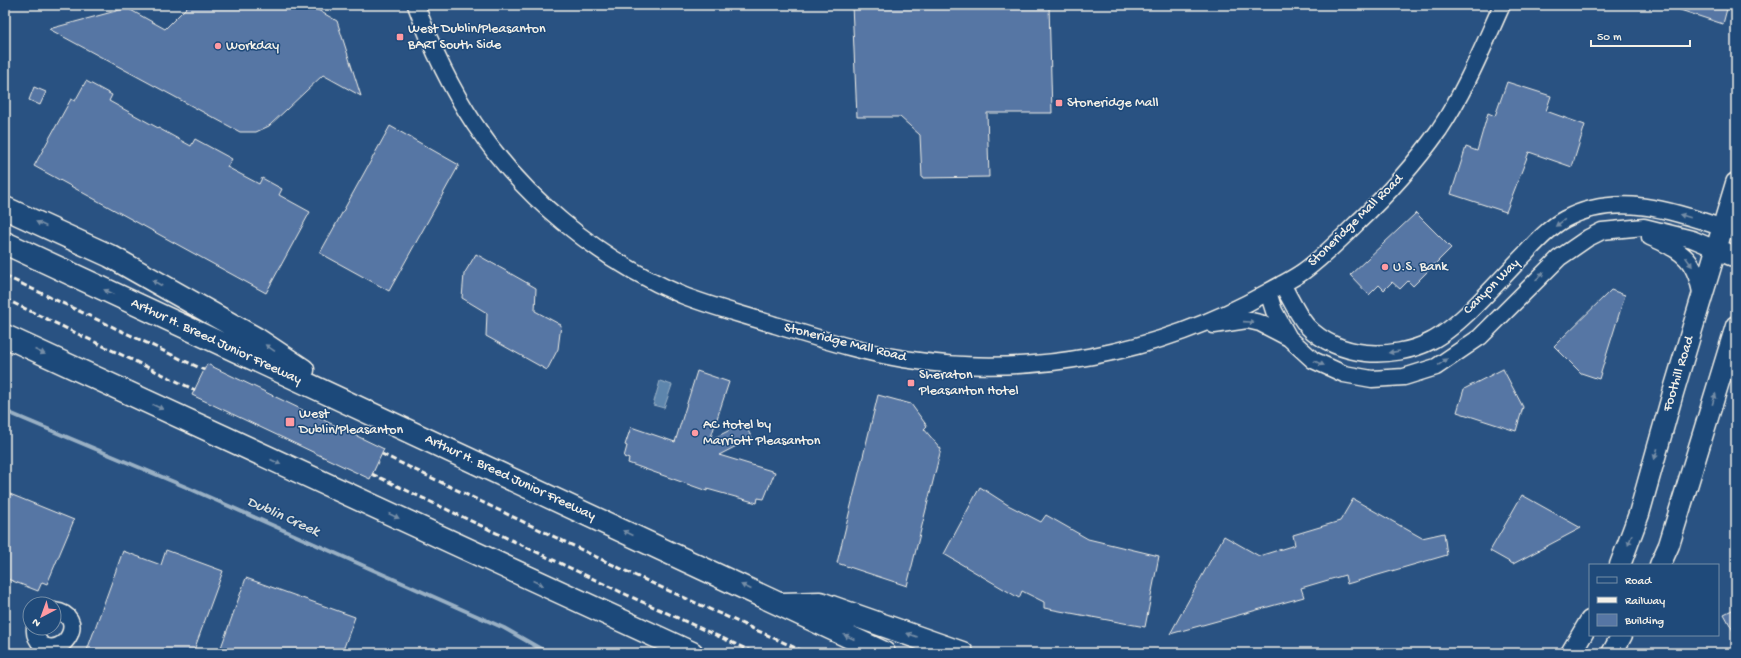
<svg xmlns="http://www.w3.org/2000/svg" width="1741" height="658" font-family="'Gochi Hand',sans-serif">
<style>
.water{fill:#5d85ac;stroke:#99b0c4}
.lines{fill:none;stroke-linecap:round;stroke-linejoin:round}
.stream{stroke:#99b0c4;stroke-width:4}
.building{fill:#5676a4;stroke:#f4f1e8}
.minor-casing{stroke:#f4f1e8;stroke-width:19}
.major-casing{stroke:#f4f1e8;stroke-width:23}
.highway-casing{stroke:#f4f1e8;stroke-width:25}
.minor{stroke:#1f4a7a;stroke-width:16}
.major{stroke:#1f4a7a;stroke-width:20}
.highway{stroke:#1f4a7a;stroke-width:22}
.rail{stroke:#f4f1e8;stroke-width:3;stroke-dasharray:6 3;stroke-linecap:butt}
.oneway{fill:#748da6}
.poi-dot{fill:#ff9aa2;stroke:#1f4a7a;stroke-width:1.5}
.labels{text-anchor:middle;dominant-baseline:central;stroke-width:3;stroke-linejoin:round;paint-order:stroke}
.poi-label{font-size:14px;fill:#f4f1e8;stroke:#1f4a7a;text-anchor:start}
.street-label{font-size:14px;fill:#f4f1e8;stroke:#1f4a7a}
.water-label{font-size:15px;font-style:italic;fill:#dde1df;stroke:#1f4a7a}
</style>
<rect width="100%" height="100%" fill="#295282"/>
<filter id="ink" filterUnits="userSpaceOnUse"><feTurbulence type="fractalNoise" baseFrequency=".025" numOctaves="2"/><feDisplacementMap in="SourceGraphic" scale="8" xChannelSelector="R" yChannelSelector="G"/><feConvolveMatrix kernelMatrix="1 2 1 2 8 2 1 2 1" color-interpolation-filters="sRGB"/></filter>
<g filter="url(#ink)">
<path class="water" d="M 660,381 L 672,385 L 664,408 L 653,405 Z"/>
<g class="lines">
<path class="stream" d="M 5,411 L 186,487 L 504,628 L 548,653"/>
</g>
<path class="building" d="M 189,5 L 309,5 L 337,21 L 361,96 L 323,75 L 269,126 L 256,132 L 240,132 L 49,29 L 127,8 L 165,29 Z
M 852,5 L 1049,5 L 1052,113 L 987,113 L 989,177 L 922,178 L 920,135 L 900,117 L 857,117 Z
M 1672,5 L 1728,5 L 1723,24 L 1671,7 Z
M 86,81 L 112,95 L 109,101 L 191,146 L 195,139 L 232,159 L 227,167 L 259,184 L 262,178 L 282,189 L 279,195 L 310,212 L 266,293 L 34,166 L 71,99 L 75,101 Z
M 1507,82 L 1551,96 L 1546,111 L 1585,125 L 1572,167 L 1529,152 L 1506,212 L 1451,194 L 1466,147 L 1477,151 L 1488,113 L 1495,116 Z
M 34,87 L 46,92 L 40,105 L 29,100 Z
M 390,126 L 459,165 L 389,291 L 320,253 Z
M 1416,213 L 1451,248 L 1413,286 L 1408,281 L 1400,289 L 1392,282 L 1384,290 L 1379,285 L 1369,295 L 1350,275 Z
M 476,254 L 536,288 L 535,311 L 561,325 L 558,349 L 547,370 L 486,336 L 487,313 L 462,298 L 464,274 Z
M 1611,290 L 1625,295 L 1599,379 L 1581,373 L 1554,346 Z
M 207,364 L 384,449 L 370,479 L 192,395 Z
M 1503,369 L 1523,407 L 1516,431 L 1457,412 L 1464,389 Z
M 697,371 L 729,382 L 710,440 L 744,423 L 752,438 L 719,455 L 775,472 L 764,499 L 758,498 L 757,503 L 707,489 L 707,491 L 628,463 L 629,459 L 624,457 L 627,446 L 625,445 L 631,427 L 675,442 Z
M 878,395 L 911,404 L 927,426 L 924,429 L 941,449 L 907,586 L 837,563 Z
M 980,487 L 1008,505 L 1041,522 L 1046,515 L 1088,539 L 1159,556 L 1145,627 L 1044,608 L 1044,602 L 1022,591 L 1019,598 L 944,554 Z
M 5,492 L 74,520 L 47,584 L 42,582 L 38,591 L 5,578 Z
M 1522,495 L 1581,528 L 1513,564 L 1490,551 Z
M 1353,499 L 1422,538 L 1444,533 L 1447,555 L 1347,584 L 1345,575 L 1301,588 L 1304,597 L 1170,634 L 1224,536 L 1259,556 L 1295,545 L 1293,535 L 1340,521 Z
M 166,550 L 223,571 L 193,653 L 86,653 L 123,551 L 161,565 Z
M 246,578 L 355,617 L 342,653 L 219,653 Z
M 1736,608 L 1736,636 L 1724,614 Z"/>
<g class="lines">
<defs>
<path id="minor" d="M 416,5 C 447,91 492,164 563,222 C 599,252 640,277 682,295 C 712,307 745,315 775,325 C 818,338 860,352 904,359 C 1029,379 1158,354 1268,292 C 1280,285 1293,279 1304,271 C 1323,257 1340,240 1356,224 C 1387,195 1415,164 1439,130 C 1465,91 1483,47 1502,5
M 1650,237 C 1684,251 1696,260 1702,298
M 1282,284 C 1290,298 1297,314 1307,326 C 1322,342 1345,351 1366,353 C 1387,355 1412,351 1431,341 C 1461,326 1501,278 1526,253 C 1537,241 1550,227 1565,219 C 1616,192 1672,210 1723,228
M 1268,292 L 1274,311 L 1289,338
M 1214,325 L 1247,320 L 1260,323 L 1289,338 L 1313,360 L 1344,374 L 1372,379 L 1404,377 L 1436,367 L 1480,337 L 1559,258 L 1588,238 L 1602,231 L 1644,227 L 1692,239 L 1716,249
M 35,628 C 34,635 37,640 42,645 C 66,658 88,615 54,611"/>
<path id="major" d="M 1716,249 L 1736,257
M 1620,565 L 1639,514 L 1673,393 L 1736,183
M 1660,565 L 1669,545 L 1736,326
M 1571,653 L 1590,621
M 1612,653 L 1622,635"/>
<path id="highway" d="M 5,208 L 110,256 L 255,338 L 303,370
M 5,243 L 884,653
M 5,336 L 692,653
M 782,604 L 820,603 L 962,653"/>
</defs>
<use href="#minor" class="minor-casing"/>
<use href="#major" class="major-casing"/>
<use href="#highway" class="highway-casing"/>
<use href="#minor" class="minor"/>
<use href="#major" class="major"/>
<use href="#highway" class="highway"/>
<path class="rail" d="M 5,276 L 204,370
M 5,299 L 195,390
M 382,454 L 634,575 L 807,653
M 372,474 L 625,594 L 755,653"/>
</g>
<defs><path id="oneway-solid" d="M-6-.8H1V-3.2L6.5 0L1 3.2V.8H-6Z"/></defs>
<g class="oneway">
<use href="#oneway-solid" transform="translate(1685 216) rotate(-164)"/>
<use href="#oneway-solid" transform="translate(1560 223) rotate(144)"/>
<use href="#oneway-solid" transform="translate(41 224) rotate(-155)"/>
<use href="#oneway-solid" transform="translate(1689 262) rotate(55)"/>
<use href="#oneway-solid" transform="translate(1540 276) rotate(-43)"/>
<use href="#oneway-solid" transform="translate(157 283) rotate(-150)"/>
<use href="#oneway-solid" transform="translate(109 292) rotate(-155)"/>
<use href="#oneway-solid" transform="translate(1249 322) rotate(4)"/>
<use href="#oneway-solid" transform="translate(270 348) rotate(-146)"/>
<use href="#oneway-solid" transform="translate(40 352) rotate(25)"/>
<use href="#oneway-solid" transform="translate(1394 352) rotate(171)"/>
<use href="#oneway-solid" transform="translate(1443 362) rotate(-34)"/>
<use href="#oneway-solid" transform="translate(1319 363) rotate(24)"/>
<use href="#oneway-solid" transform="translate(1714 399) rotate(-73)"/>
<use href="#oneway-solid" transform="translate(158 407) rotate(25)"/>
<use href="#oneway-solid" transform="translate(1656 454) rotate(106)"/>
<use href="#oneway-solid" transform="translate(276 462) rotate(25)"/>
<use href="#oneway-solid" transform="translate(394 516) rotate(25)"/>
<use href="#oneway-solid" transform="translate(628 533) rotate(-155)"/>
<use href="#oneway-solid" transform="translate(1630 540) rotate(110)"/>
<use href="#oneway-solid" transform="translate(538 583) rotate(25)"/>
<use href="#oneway-solid" transform="translate(746 587) rotate(-155)"/>
<use href="#oneway-solid" transform="translate(912 635) rotate(-160)"/>
<use href="#oneway-solid" transform="translate(849 637) rotate(-156)"/>
</g>
</g>
<g class="poi-dot">
<rect x="396" y="33" width="8" height="8" rx="2"/>
<circle cx="218" cy="46" r="4"/>
<rect x="1055" y="99" width="8" height="8" rx="2"/>
<circle cx="1385" cy="267" r="4"/>
<rect x="907" y="379" width="8" height="8" rx="2"/>
<rect x="285" y="417" width="10" height="10" rx="2"/>
<circle cx="695" cy="433" r="4"/>
</g>
<g class="labels">
<g class="poi-label">
<text x="408" y="29">West Dublin/Pleasanton<tspan x="408" dy="16">BART South Side</tspan></text>
<text x="226" y="46">Workday</text>
<text x="1067" y="103">Stoneridge Mall</text>
<text x="1393" y="267">U.S. Bank</text>
<text x="919" y="375">Sheraton<tspan x="919" dy="16">Pleasanton Hotel</tspan></text>
<text x="299" y="414">West<tspan x="299" dy="16">Dublin/Pleasanton</tspan></text>
<text x="703" y="425">AC Hotel by<tspan x="703" dy="16">Marriott Pleasanton</tspan></text>
</g>
<g class="street-label">
<text transform="translate(1356 221) rotate(-44)">Stoneridge Mall Road</text>
<text transform="translate(1492 287) rotate(-45)">Canyon Way</text>
<text transform="translate(216 342) rotate(25)">Arthur H. Breed Junior Freeway</text>
<text transform="translate(845 343) rotate(14)">Stoneridge Mall Road</text>
<text transform="translate(1679 374) rotate(-73)">Foothill Road</text>
<text transform="translate(510 478) rotate(25)">Arthur H. Breed Junior Freeway</text>
</g>
<g class="water-label">
<text transform="translate(283 517) rotate(24)">Dublin Creek</text>
</g>
</g>
<rect width="1741" height="658" fill="none" stroke="#1f4a7a" stroke-width="20"/>
<rect x="10" y="10" width="1721" height="638" fill="none" stroke="#f4f1e8" stroke-width="1.5" filter="url(#ink)"/>
<rect x="1589" y="564" width="130" height="72" fill="#1f4a7a" stroke="#748da6"/>
<rect x="1597" y="577" width="20" height="6" fill="#1f4a7a" stroke="#748da6"/>
<text x="1625" y="584" font-size="12" fill="#f4f1e8">Road</text>
<rect x="1597" y="597" width="20" height="6" fill="#f4f1e8" stroke="#748da6"/>
<text x="1625" y="604" font-size="12" fill="#f4f1e8">Railway</text>
<rect x="1597" y="614" width="20" height="12" fill="#5676a4" stroke="#748da6"/>
<text x="1625" y="624" font-size="12" fill="#f4f1e8">Building</text>
<g transform="translate(42 616) rotate(221)"><circle r="19" fill="#1f4a7a" stroke="#748da6"/>
<path d="M0-3L7 15L0 10L-7 15Z" fill="#ff9aa2"/>
<text y="-6" font-size="11" font-weight="bold" text-anchor="middle" fill="#f4f1e8">N</text>
</g>
<path d="M1591 40v6h99v-6" fill="none" stroke="#f4f1e8" stroke-width="2"/>
<text x="1597" y="40" font-size="12" fill="#f4f1e8" stroke="#1f4a7a" stroke-width="3" paint-order="stroke">50 m</text>
</svg>
